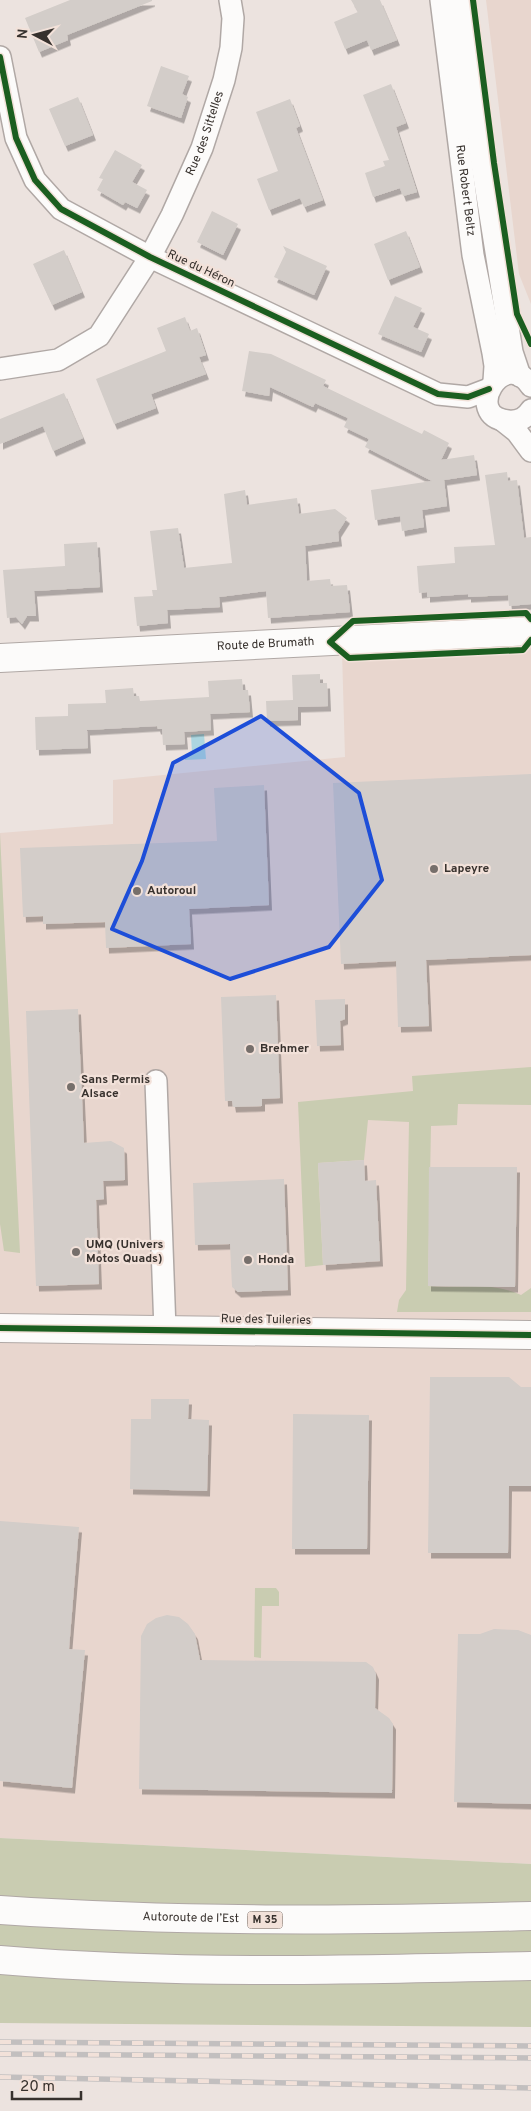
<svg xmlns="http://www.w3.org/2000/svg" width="531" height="2111" font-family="Overpass,sans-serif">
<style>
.built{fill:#e8d6ce}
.green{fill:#c9ccb1}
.water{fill:#acd6e0}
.building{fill:#d3cdc9;filter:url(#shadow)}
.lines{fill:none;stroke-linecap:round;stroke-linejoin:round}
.minor-casing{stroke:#b0a8a5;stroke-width:24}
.tertiary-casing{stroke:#b0a8a5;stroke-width:30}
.secondary-casing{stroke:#b0a8a5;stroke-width:30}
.trunk-casing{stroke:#b0a8a5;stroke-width:30}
.minor{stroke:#fcfbfa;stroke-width:21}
.tertiary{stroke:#fcfbfa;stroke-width:28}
.secondary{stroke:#fcfbfa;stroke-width:28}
.trunk{stroke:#fcfbfa;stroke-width:28}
.rail-casing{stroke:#c2bfbf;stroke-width:5.5}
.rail{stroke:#f2e1d9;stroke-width:4;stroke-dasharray:11;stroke-linecap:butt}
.cycleway-casing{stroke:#f2e1d9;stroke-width:9}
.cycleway{stroke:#1b5e20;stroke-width:6}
.marked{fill:#1d4ed8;fill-opacity:0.2;stroke:#1d4ed8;stroke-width:4;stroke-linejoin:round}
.poi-dot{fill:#766f6b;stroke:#f2e1d9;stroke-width:2}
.labels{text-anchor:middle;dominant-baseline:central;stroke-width:4.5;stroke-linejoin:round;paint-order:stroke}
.shield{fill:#f2e1d9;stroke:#6f6661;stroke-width:1}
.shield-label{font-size:11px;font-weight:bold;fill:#37312d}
.street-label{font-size:12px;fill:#37312d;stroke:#f2e1d9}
.poi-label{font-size:12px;font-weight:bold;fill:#37312d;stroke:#f2e1d9;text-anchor:start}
</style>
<defs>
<filter id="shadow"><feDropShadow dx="3" dy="5.5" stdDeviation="0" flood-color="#0004"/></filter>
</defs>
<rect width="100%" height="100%" fill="#ece3df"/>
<path class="built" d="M 486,0 L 531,0 L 531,304 L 519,274 Z
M 531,627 L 531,1864 L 0,1838 L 0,833 L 113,824 L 113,780 L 345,757 L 342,652 Z"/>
<path class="green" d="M 0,833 L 20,1253 L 4,1251 L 0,1224 Z
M 531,1067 L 531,1105 L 458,1104 L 457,1125 L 431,1126 L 428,1286 C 459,1289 491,1281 521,1295 L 531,1288 L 531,1312 L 397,1312 L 399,1300 L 406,1290 L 409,1122 L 368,1120 L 364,1160 L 318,1163 L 323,1265 L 305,1267 L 298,1102 L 413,1091 L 412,1076 Z
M 255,1588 L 276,1588 L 279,1592 L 279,1606 L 262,1606 L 261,1658 L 254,1657 Z
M 0,1838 L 531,1864 L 531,2027 L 0,2023 Z"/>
<path class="water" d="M 204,734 L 206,759 L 185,760 L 185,754 L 192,753 L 191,735 Z"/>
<path class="building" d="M 70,0 L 152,0 L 152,1 L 67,35 L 68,40 L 39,52 L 25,18 Z
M 351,0 L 380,0 L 397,40 L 371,50 L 367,40 L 345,49 L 334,22 L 358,12 Z
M 161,66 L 189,76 L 182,94 L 188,97 L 181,118 L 147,106 Z
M 391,84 L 406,123 L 396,127 L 417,192 L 403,196 L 400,188 L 373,197 L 365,173 L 385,166 L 383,161 L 389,160 L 363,95 Z
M 78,97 L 93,135 L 65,146 L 49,109 Z
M 290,99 L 300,126 L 296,128 L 323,200 L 304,207 L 300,198 L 269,210 L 257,179 L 278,171 L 256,112 Z
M 115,150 L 142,165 L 132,182 L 147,190 L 137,208 L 125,202 L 123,205 L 97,190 L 103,179 L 99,178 Z
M 212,211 L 238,224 L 223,255 L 197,242 Z
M 406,231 L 420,267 L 388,280 L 374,244 Z
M 283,246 L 327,266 L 314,295 L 274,277 L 286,252 Z
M 64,250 L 82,292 L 52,305 L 33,264 Z
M 395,296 L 422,308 L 413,327 L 429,334 L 421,352 L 378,334 Z
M 185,317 L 190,331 L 197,328 L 206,355 L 199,357 L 206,374 L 151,394 L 156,408 L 114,424 L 96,379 L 166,351 L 157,328 Z
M 249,351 L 271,354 L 326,380 L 323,386 L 350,399 L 422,434 L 424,430 L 449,443 L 441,460 L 474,455 L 477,475 L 444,480 L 447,506 L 422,510 L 424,527 L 402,531 L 400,516 L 375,520 L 371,490 L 432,481 L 365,447 L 369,439 L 344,427 L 348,418 L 315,403 L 313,407 L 270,387 L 269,396 L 242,391 Z
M 64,393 L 83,438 L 53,451 L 43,426 L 0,444 L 0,419 Z
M 507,472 L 508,481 L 517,480 L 524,538 L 531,537 L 531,604 L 509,606 L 508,595 L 468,597 L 468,594 L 427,597 L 427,592 L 419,593 L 417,566 L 455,563 L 454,547 L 495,545 L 485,475 Z
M 245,490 L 247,505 L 297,498 L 299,514 L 335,509 L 347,518 L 338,532 L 339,541 L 305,546 L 307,581 L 330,579 L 331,586 L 347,585 L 350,612 L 268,618 L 266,591 L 219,597 L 220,607 L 167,610 L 168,623 L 137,626 L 134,597 L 153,596 L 152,590 L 157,590 L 150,531 L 178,528 L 184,568 L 232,563 L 224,494 Z
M 97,542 L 100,587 L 34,591 L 36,616 L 27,616 L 22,624 L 16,617 L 7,618 L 3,570 L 65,566 L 64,544 Z
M 320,674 L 320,683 L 327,683 L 328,706 L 298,707 L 298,720 L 267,721 L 266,701 L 293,700 L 292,675 Z
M 242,679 L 243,690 L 248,690 L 250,712 L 210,714 L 211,730 L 184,732 L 185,744 L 163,745 L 162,729 L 158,729 L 157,726 L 87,730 L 88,748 L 36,750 L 35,717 L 68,716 L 68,704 L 106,703 L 105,690 L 133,688 L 134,696 L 139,696 L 140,701 L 209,697 L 208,681 Z
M 531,774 L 531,955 L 426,960 L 429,1026 L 398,1027 L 396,961 L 341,964 L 333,783 Z
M 264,785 L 269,905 L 189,909 L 191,944 L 106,948 L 105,922 L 43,924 L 43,916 L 23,917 L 20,848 L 217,841 L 214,788 Z
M 276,995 L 280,1098 L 262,1099 L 262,1106 L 233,1107 L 232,1101 L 225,1101 L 221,997 Z
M 345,999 L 345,1019 L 340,1021 L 341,1045 L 317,1046 L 315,1000 Z
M 78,1009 L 84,1143 L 111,1141 L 124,1148 L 125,1180 L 103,1181 L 104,1199 L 96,1200 L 99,1284 L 36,1286 L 26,1011 Z
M 364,1160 L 365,1181 L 376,1180 L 380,1261 L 323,1265 L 318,1163 Z
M 429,1167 L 517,1167 L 515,1287 L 428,1286 Z
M 284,1179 L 288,1290 L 238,1292 L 232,1287 L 230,1244 L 195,1245 L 193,1183 Z
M 430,1377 L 509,1377 L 521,1387 L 531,1387 L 531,1486 L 509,1486 L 508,1553 L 428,1553 Z
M 151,1399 L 189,1399 L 188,1419 L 209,1420 L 207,1491 L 130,1489 L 131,1419 L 151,1419 Z
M 293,1414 L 369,1415 L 367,1549 L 292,1549 Z
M 0,1521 L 79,1527 L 69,1649 L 85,1650 L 72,1788 L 0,1781 Z
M 167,1615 L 179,1617 L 188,1624 L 195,1634 L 200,1660 L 366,1662 L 373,1667 L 376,1674 L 375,1708 L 389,1718 L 393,1724 L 392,1793 L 139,1789 L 141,1636 L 147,1624 L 156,1618 Z
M 494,1629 L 518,1630 L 531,1635 L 531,1804 L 454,1802 L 458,1634 L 480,1634 Z"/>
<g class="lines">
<defs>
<g id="minor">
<path id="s1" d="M 441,0 L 473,255 L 493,353 L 495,366 L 494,381"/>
<path d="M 461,0 L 482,164 L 512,352 L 520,376"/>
<path d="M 0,57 L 16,138 L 35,180 L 61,209 L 150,257 L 438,394 L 468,397 L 489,389"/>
<path id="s2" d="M 0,369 L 58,360 L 99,336 L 150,257 L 172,215 L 202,148 L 224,80 L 231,48 L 233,18 L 230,0"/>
<path d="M 531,386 C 504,345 461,416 508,421 C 518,422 526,418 531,410"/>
<path d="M 502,420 L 517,432 L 531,451"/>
<path d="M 156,1081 L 165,1330"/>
</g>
<path id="tertiary" d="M 0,1328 L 531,1335"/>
<g id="secondary">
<path id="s3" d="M 0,658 L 531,631"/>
</g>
<g id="trunk">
<path id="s4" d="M 0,1910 C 177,1922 354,1921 531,1916"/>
<path d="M 0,1960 C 177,1975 354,1970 531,1966"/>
</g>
</defs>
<use href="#minor" class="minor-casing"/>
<use href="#tertiary" class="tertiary-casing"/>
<use href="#secondary" class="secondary-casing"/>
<use href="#trunk" class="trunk-casing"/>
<use href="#minor" class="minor"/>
<use href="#tertiary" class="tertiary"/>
<use href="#secondary" class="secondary"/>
<use href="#trunk" class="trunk"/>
<defs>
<path id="rail" d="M 0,2042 L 531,2046
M 0,2054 L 531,2058
M 0,2077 L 531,2088"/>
</defs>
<use href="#rail" class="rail-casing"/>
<use href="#rail" class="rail"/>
<defs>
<path id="cycleway" d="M 473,0 L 494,163 L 517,314 L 531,344
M 0,57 L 16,138 L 35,180 L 61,209 L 150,257 L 438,394 L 468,397 L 489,389
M 531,619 L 526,613 L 353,621 L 330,642 L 349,658 L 523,650 L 531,640
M 0,1328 L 531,1335"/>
</defs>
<use href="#cycleway" class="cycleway-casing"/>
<use href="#cycleway" class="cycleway"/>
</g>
<path class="marked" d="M 261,716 L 359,793 L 382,880 L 329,947 L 230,979 L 112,929 L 142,861 L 173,763 Z"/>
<g class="poi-dot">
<circle cx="434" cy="869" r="5"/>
<circle cx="137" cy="891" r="5"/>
<circle cx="250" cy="1049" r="5"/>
<circle cx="71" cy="1087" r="5"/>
<circle cx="76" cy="1252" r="5"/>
<circle cx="248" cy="1260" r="5"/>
</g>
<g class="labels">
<rect class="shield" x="247.5" y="1911.5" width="35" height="17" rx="4"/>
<g class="shield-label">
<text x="265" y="1920">M 35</text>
</g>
<g class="street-label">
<text stroke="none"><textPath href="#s2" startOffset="336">Rue des Sittelles</textPath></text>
<text stroke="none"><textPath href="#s1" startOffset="192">Rue Robert Beltz</textPath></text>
<text transform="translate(201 269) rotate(25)">Rue du Héron</text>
<text stroke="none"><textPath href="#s3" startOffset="266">Route de Brumath</textPath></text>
<text transform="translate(266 1320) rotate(1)">Rue des Tuileries</text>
<text stroke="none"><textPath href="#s4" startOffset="191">Autoroute de l’Est</textPath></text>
</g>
<g class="poi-label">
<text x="444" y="869">Lapeyre</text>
<text x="147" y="891">Autoroul</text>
<text x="260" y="1049">Brehmer</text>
<text x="81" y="1080">Sans Permis<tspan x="81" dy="14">Alsace</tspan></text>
<text x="86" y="1245">UMQ (Univers<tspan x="86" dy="14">Motos Quads)</tspan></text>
<text x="258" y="1260">Honda</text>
</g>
</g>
<g transform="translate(35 35) rotate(276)" stroke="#f2e1d9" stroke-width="4" paint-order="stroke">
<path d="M0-4L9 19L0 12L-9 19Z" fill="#37312d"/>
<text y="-8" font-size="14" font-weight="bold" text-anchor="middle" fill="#37312d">N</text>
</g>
<path d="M12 2091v8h69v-8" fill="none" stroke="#37312d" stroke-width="2.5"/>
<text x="20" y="2091" font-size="15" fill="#37312d" stroke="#f2e1d9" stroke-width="4" paint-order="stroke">20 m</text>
</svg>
